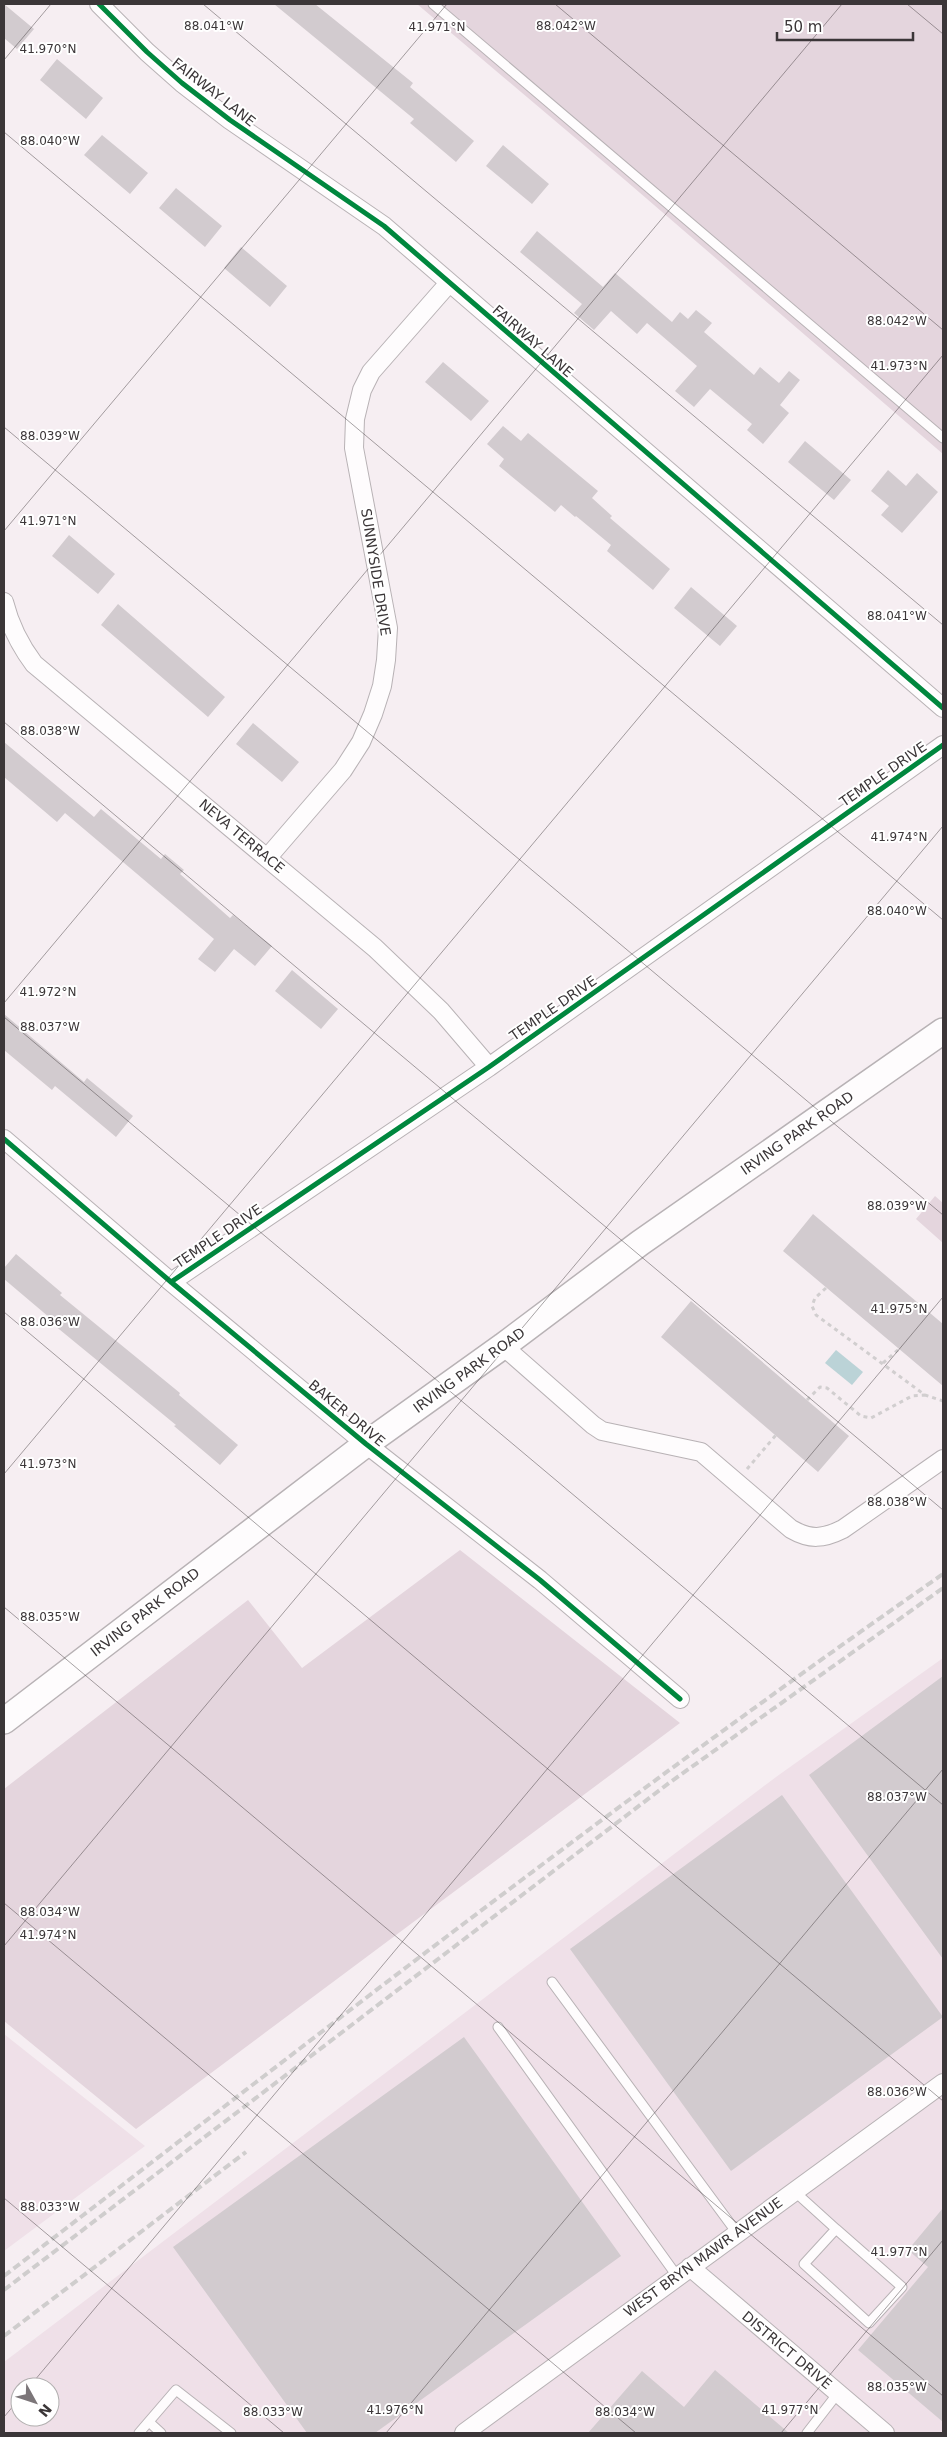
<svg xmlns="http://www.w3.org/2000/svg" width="947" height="2437" font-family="'DejaVu Sans',sans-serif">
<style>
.built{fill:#efe0e8;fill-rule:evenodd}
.green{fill:#e4d5dd}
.water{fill:#bbd3d7}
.building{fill:#d2cbcf}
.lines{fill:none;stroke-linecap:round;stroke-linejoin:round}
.lane-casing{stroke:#b8b2b5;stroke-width:11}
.street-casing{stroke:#b8b2b5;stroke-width:20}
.secondary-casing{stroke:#b8b2b5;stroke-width:28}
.path{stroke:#d1cecf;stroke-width:3;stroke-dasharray:4 4;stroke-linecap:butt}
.lane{stroke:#fefcfd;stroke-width:9}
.street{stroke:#fefcfd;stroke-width:18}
.secondary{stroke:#fefcfd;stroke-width:25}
.rail{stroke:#cfcdcd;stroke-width:4;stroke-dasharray:8 4;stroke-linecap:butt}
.cycleway-casing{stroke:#fff;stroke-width:8}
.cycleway{stroke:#00873e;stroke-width:5}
.ticks{fill:none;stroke:#3b3638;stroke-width:1;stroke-opacity:0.45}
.labels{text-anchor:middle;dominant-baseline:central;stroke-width:4;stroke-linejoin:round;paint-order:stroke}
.street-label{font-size:14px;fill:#3b3638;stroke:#fff}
.ticks-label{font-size:12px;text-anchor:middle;fill:#3b3638;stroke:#fff;stroke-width:4;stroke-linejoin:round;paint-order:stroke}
</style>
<rect width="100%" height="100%" fill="#f6eef2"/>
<path class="built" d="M 943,1658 L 943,2433 L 4,2433 L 4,2362 L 776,1777 ZM 20,2387 L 50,2387 L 50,2417 L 20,2417 Z
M 4,2034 L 145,2146 L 4,2251 Z"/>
<path class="green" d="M 417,4 L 943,4 L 943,454 L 625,180 Z
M 935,1196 L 943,1203 L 943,1243 L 916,1219 Z
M 460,1550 L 680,1723 L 136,2129 L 4,2021 L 4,1789 L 248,1600 L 302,1668 Z"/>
<path class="water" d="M 836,1350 L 863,1372 L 852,1385 L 825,1363 Z"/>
<path class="building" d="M 4,4 L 34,29 L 17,49 L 4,38 Z
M 274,4 L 315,4 L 413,83 L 410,87 L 474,141 L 456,162 L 410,123 L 414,119 Z
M 57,59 L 103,98 L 86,119 L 40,80 Z
M 102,135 L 148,173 L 130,194 L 84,155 Z
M 503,145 L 549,184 L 532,204 L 486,166 Z
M 176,188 L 222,226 L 205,247 L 159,208 Z
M 537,231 L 603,287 L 615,273 L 672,322 L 680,312 L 688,319 L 696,310 L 712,323 L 704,332 L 754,375 L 760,367 L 779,383 L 789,371 L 800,380 L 780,405 L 789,413 L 763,444 L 747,430 L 752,424 L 710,389 L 694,407 L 675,391 L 697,366 L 647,323 L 637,334 L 611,311 L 594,330 L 574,313 L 582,304 L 520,252 Z
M 241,247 L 287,286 L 270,307 L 224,268 Z
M 443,362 L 489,401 L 471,421 L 425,382 Z
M 503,426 L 521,441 L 528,433 L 569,467 L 598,491 L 592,498 L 612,516 L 610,518 L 670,569 L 653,590 L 607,551 L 611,545 L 576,516 L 575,517 L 561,505 L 555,512 L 499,466 L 504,459 L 487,444 Z
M 805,441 L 851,480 L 834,500 L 788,462 Z
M 888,470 L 906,486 L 917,473 L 938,492 L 902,533 L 881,515 L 889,506 L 871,491 Z
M 69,535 L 115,574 L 98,594 L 52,556 Z
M 691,587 L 737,626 L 720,646 L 674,608 Z
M 118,604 L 225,697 L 208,717 L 101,625 Z
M 253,723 L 299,762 L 282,782 L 236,744 Z
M 4,742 L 94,817 L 101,809 L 161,859 L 165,854 L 184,870 L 180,874 L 230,918 L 233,915 L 272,946 L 255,966 L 234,949 L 215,972 L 198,959 L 214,939 L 65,813 L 57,822 L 4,777 Z
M 292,970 L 338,1009 L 321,1029 L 275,991 Z
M 4,1014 L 84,1082 L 87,1078 L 133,1116 L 116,1137 L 55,1086 L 52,1090 L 4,1050 Z
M 813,1214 L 943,1324 L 943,1386 L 783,1251 Z
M 16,1254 L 62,1293 L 60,1295 L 180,1393 L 179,1395 L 238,1445 L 220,1465 L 174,1426 L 176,1425 L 54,1325 L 56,1323 L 4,1279 L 4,1268 Z
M 691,1301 L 849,1436 L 818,1472 L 661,1337 Z
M 943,1676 L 943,1959 L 809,1775 Z
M 782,1795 L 943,2017 L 731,2171 L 570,1949 Z
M 464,2037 L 621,2256 L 375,2433 L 307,2433 L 173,2247 Z
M 943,2208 L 943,2422 L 858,2350 L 928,2267 L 908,2250 Z
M 715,2370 L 789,2433 L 588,2433 L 642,2371 L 684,2407 Z"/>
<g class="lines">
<defs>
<path id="lane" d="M 433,4 L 943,438
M 552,1982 L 737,2233
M 498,2027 L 677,2276
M 794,2191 L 836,2229 L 804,2264 L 869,2323 L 902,2287 L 836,2229
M 149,2422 L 161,2433
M 139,2433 L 176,2390 L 231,2433
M 807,2433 L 838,2393"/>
<path id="street" d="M 99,4 L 147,52 L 182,83 L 230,120 L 384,226 L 943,708
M 4,602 C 10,626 19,644 34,664 L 375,948 L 441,1011 L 489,1067
M 268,857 L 343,770 L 361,742 L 373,714 L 382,686 L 386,660 L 388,628 L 354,448 L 355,419 L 362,390 L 371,372 L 449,283
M 4,1139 L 171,1282 L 366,1444 L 540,1580 L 680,1699
M 171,1282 L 489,1067 L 943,745
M 503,1346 L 593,1425 L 602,1431 L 701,1452 L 791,1529 C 810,1540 823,1539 843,1529 L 943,1459
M 690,2267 L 885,2433
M 464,2433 L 943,2083"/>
<path id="secondary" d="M 4,1721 L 366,1444 L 503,1346 L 640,1243 L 943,1031"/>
</defs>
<use href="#lane" class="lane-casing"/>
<use href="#street" class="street-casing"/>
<use href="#secondary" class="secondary-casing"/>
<path class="path" d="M 826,1288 L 815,1298 L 812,1306 L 816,1315 L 925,1395 L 943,1401
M 883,1363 L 899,1349
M 807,1400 L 820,1387 L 827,1388 L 861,1416 L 871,1418 L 912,1396 L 925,1395
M 747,1469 L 776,1435"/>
<use href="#lane" class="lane"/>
<use href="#street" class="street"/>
<use href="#secondary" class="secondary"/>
<path class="rail" d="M 4,2276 C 314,2038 622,1797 943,1574
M 4,2290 L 669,1783 L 943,1588
M 4,2336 L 246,2152"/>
<defs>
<path id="cycleway" d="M 99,4 L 147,52 L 182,83 L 230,120 L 384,226 L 943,708
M 4,1139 L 171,1282 L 366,1444 L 540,1580 L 680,1699
M 171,1282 L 489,1067 L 943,745"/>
</defs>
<use href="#cycleway" class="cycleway-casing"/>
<use href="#cycleway" class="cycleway"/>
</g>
<path class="ticks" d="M 203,4 L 943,625M 555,4 L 943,330M 907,4 L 943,34M 4,60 L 51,4M 4,132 L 943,920M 4,427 L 943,1215M 4,531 L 447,4M 4,722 L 943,1510M 4,1003 L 842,4M 4,1017 L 943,1805M 4,1312 L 943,2101M 4,1474 L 943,355M 4,1607 L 943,2396M 4,1903 L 636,2433M 4,1946 L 943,826M 4,2198 L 284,2433M 29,2387 L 943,1297M 4,2417 L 20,2398M 386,2433 L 943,1769M 781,2433 L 943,2240"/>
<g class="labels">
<g class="street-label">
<text transform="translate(214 92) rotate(38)">FAIRWAY LANE</text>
<text transform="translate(533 341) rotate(41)">FAIRWAY LANE</text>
<text transform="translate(376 572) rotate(81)">SUNNYSIDE DRIVE</text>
<text transform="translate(883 774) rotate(-35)">TEMPLE DRIVE</text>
<text transform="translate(242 836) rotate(40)">NEVA TERRACE</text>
<text transform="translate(553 1008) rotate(-35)">TEMPLE DRIVE</text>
<text transform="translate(797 1133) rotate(-35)">IRVING PARK ROAD</text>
<text transform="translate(218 1236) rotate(-34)">TEMPLE DRIVE</text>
<text transform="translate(469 1370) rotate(-36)">IRVING PARK ROAD</text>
<text transform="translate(347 1413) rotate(40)">BAKER DRIVE</text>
<text transform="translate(145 1612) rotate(-38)">IRVING PARK ROAD</text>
<text transform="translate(703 2257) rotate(-36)">WEST BRYN MAWR AVENUE</text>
<text transform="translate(787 2350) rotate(40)">DISTRICT DRIVE</text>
</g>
</g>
<g class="ticks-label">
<text x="214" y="30">88.041°W</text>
<text x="566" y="30">88.042°W</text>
<text x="437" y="31">41.971°N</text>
<text x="48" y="53">41.970°N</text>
<text x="50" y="145">88.040°W</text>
<text x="897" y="325">88.042°W</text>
<text x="899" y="370">41.973°N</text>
<text x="50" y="440">88.039°W</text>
<text x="48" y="525">41.971°N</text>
<text x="897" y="620">88.041°W</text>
<text x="50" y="735">88.038°W</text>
<text x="899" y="841">41.974°N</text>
<text x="897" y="915">88.040°W</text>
<text x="48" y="996">41.972°N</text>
<text x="50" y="1031">88.037°W</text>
<text x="897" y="1210">88.039°W</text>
<text x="899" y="1313">41.975°N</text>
<text x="50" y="1326">88.036°W</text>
<text x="48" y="1468">41.973°N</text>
<text x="897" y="1506">88.038°W</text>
<text x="50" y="1621">88.035°W</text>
<text x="897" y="1801">88.037°W</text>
<text x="50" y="1916">88.034°W</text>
<text x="48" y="1939">41.974°N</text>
<text x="897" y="2096">88.036°W</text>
<text x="50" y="2211">88.033°W</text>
<text x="899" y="2256">41.977°N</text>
<text x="897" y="2391">88.035°W</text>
<text x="395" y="2414">41.976°N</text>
<text x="790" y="2414">41.977°N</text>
<text x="273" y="2416">88.033°W</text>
<text x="625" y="2416">88.034°W</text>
</g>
<rect width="947" height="2437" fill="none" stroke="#3b3638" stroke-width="10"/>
<g transform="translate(35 2402) rotate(130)"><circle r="24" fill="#ffffff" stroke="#b1afaf"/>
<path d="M0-4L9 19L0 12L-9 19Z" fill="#7c7679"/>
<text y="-8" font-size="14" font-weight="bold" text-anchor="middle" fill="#3b3638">N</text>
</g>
<path d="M777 32v8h136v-8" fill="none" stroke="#3b3638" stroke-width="2.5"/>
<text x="784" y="32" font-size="15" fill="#3b3638" stroke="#ffffff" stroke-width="4" paint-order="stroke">50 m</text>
</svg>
